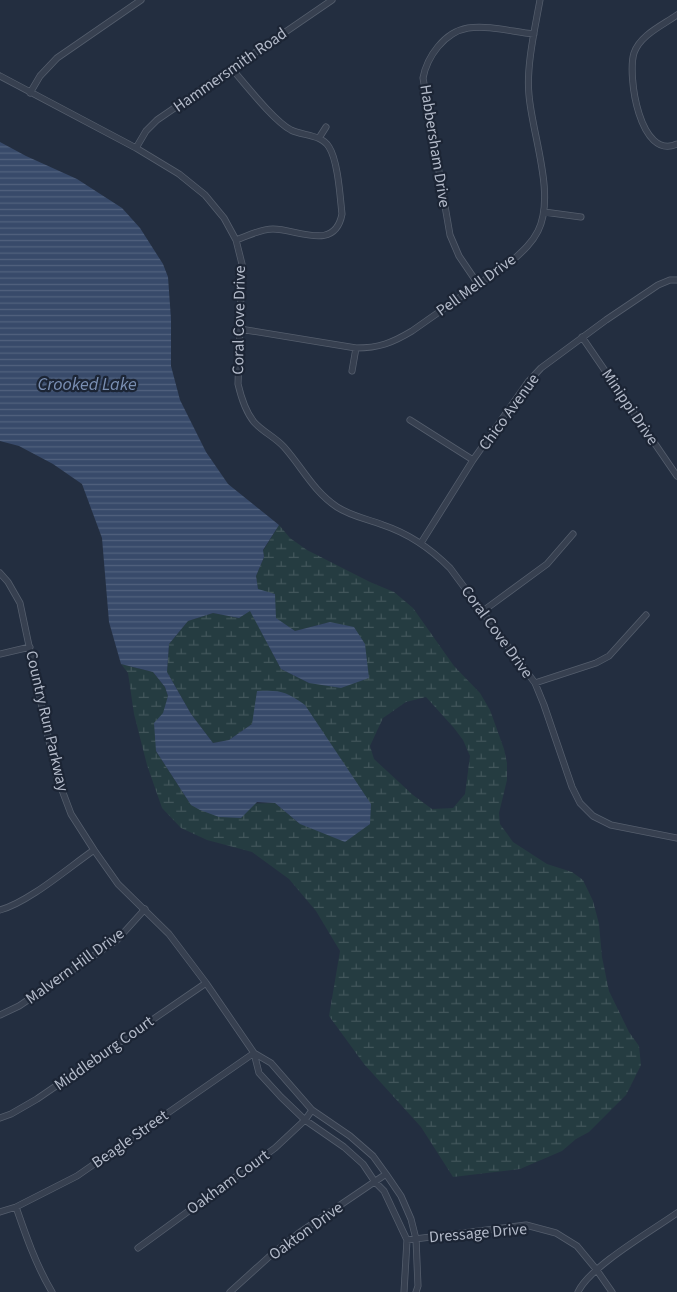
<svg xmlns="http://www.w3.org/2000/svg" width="677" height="1292" font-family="'Source Sans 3',sans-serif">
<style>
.wetland{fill:url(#wetland-marsh);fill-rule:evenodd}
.water{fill:url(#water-rules)}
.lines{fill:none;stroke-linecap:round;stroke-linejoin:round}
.street-casing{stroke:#555e6d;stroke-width:7}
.street{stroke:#374050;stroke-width:5.5}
.labels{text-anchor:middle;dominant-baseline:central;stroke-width:4.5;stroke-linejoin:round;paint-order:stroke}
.street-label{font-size:16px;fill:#b4bbca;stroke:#1c2535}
.water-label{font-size:18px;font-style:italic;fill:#7a8fb3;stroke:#1c2535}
</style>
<defs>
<pattern id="wetland-marsh" width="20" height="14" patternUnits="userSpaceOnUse" patternTransform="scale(1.25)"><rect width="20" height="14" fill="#253c41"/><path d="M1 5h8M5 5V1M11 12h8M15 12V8" fill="none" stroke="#42565b"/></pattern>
<pattern id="water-rules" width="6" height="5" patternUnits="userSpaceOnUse" patternTransform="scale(1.25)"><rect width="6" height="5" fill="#384a6a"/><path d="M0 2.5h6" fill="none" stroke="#52627e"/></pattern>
</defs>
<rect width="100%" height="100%" fill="#232e40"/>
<path class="wetland" d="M 279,525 L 290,538 L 307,550 L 370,582 L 394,592 L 413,608 L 454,666 L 480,693 L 490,710 L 504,749 L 507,763 L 507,780 L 499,813 L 500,824 L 513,842 L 547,864 L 572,872 L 583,880 L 593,901 L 599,924 L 602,957 L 609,991 L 629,1032 L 639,1046 L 641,1065 L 626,1095 L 589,1132 L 576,1139 L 562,1151 L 520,1169 L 453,1177 L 421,1127 L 364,1064 L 329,1016 L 340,951 L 316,911 L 289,879 L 252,852 L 207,840 L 181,828 L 162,808 L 147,765 L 134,714 L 128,673 L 121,664 L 153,672 L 165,687 L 168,696 L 156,751 L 191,805 L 275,803 L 300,824 L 252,724 L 229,740 L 213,743 L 191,714 L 167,672 L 169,644 L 188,621 L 213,613 L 239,618 L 250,610 L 281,669 L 309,683 L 330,622 L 295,631 L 275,618 L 258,589 L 256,576 L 264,557 L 263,551 ZM 426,697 L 454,728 L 463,740 L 470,756 L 465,794 L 453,808 L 432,809 L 413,795 L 374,759 L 370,746 L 383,718 L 406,702 Z"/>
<path class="water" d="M 0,142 L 26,156 L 77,179 L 122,208 L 140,228 L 163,264 L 168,277 L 171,319 L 171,366 L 180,400 L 206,452 L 228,484 L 279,525 L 263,550 L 264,557 L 256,576 L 258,589 L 275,594 L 276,618 L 295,631 L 330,622 L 354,627 L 365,644 L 369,678 L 341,688 L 309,683 L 281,669 L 250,611 L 239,618 L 213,613 L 188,621 L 169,644 L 167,672 L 191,714 L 213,743 L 229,740 L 252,724 L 257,691 C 280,690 286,691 305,705 L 371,804 L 370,824 L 345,842 L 300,824 L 275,803 L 257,802 L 241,818 L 219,817 L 200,810 L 191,805 L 156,751 L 154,723 L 163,713 L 168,696 L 165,687 L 153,672 L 121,664 L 109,622 L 102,538 L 82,484 L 53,464 L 19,446 L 0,441 Z"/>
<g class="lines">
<defs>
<path id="street" d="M 677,15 C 663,25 640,35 634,53 C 627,76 640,161 677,144
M 232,69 C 246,85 274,121 291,130 C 303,136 321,134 329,147 C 338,161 340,196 342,214 C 335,252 297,229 273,229 C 260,229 248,236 236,240
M 0,76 L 136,148 L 179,174 L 205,195 L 224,218 L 236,240 L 242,264 L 238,384 C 241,397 245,411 254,422 C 263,432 275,437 284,447 C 302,467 313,491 337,507 C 351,516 367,519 383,525 C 410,534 430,548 450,568 L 535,683 L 544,705 L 572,787 L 580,803 L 593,816 L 611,825 L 677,838
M 30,93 L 40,76 L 57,58 L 141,0
M 319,138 L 326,127
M 136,148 L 146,131 L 157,120 L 332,0
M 544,212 L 581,217
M 478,284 L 459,256 L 450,235 L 423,78 C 427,57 444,32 468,28 C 489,25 513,32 534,34
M 240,329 L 356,348 C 379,348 392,343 412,331 L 513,260 C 523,251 532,243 538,231 C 556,195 532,134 529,95 C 526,67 535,28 540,0
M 582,337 L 677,476
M 352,371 L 356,348
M 410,420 L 473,460
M 421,543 L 473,460 L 528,382 L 541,368 L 606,320 L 658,285 L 670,280 L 677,280
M 0,573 L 8,582 L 20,603 L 56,774 L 71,814 L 94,850 L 118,884 L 169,934 L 206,983 L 254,1053 L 259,1073 L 281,1097 L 305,1120 L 344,1147 L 363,1164 L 375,1182 L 384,1191 L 407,1240 L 404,1292
M 483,611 L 547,564 L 573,534
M 0,654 L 30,647
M 535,683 L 596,663 L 609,656 L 646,615
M 0,910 C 29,902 68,868 94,850
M 0,1015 L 19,1006 L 117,940 L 145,909
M 254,1053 L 271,1063 L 312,1110 L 350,1136 L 373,1156 L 386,1174 L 401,1196 L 411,1219 L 416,1239 L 418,1286 L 416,1292
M 0,1118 L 11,1114 L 37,1099 L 206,983
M 16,1207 C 26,1236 36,1265 52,1292
M 0,1212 L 16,1207 L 77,1176 L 254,1053
M 407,1240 L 526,1225 L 556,1233 L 577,1246 L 596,1269 L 612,1292
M 138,1248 L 275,1148 L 305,1120 L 312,1110
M 230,1292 L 271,1255 L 299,1233 L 386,1174
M 578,1292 C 589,1267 653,1230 677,1213"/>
</defs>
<use href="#street" class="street-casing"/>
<use href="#street" class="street"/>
</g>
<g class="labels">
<g class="street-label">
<text transform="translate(230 70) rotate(-35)">Hammersmith Road</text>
<text transform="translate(435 146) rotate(81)">Habbersham Drive</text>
<text transform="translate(476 285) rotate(-36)">Pell Mell Drive</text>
<text transform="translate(239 320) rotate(-89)">Coral Cove Drive</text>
<text transform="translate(630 407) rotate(56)">Minippi Drive</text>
<text transform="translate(509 412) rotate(-54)">Chico Avenue</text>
<text transform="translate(497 632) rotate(54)">Coral Cove Drive</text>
<text transform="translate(47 721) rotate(77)">Country Run Parkway</text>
<text transform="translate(75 966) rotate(-36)">Malvern Hill Drive</text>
<text transform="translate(104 1053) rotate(-35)">Middleburg Court</text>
<text transform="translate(130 1139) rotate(-35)">Beagle Street</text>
<text transform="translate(228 1182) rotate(-36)">Oakham Court</text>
<text transform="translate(306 1231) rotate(-36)">Oakton Drive</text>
<text transform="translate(478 1233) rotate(-5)">Dressage Drive</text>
</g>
<g class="water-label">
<text x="87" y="384">Crooked Lake</text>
</g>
</g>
</svg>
